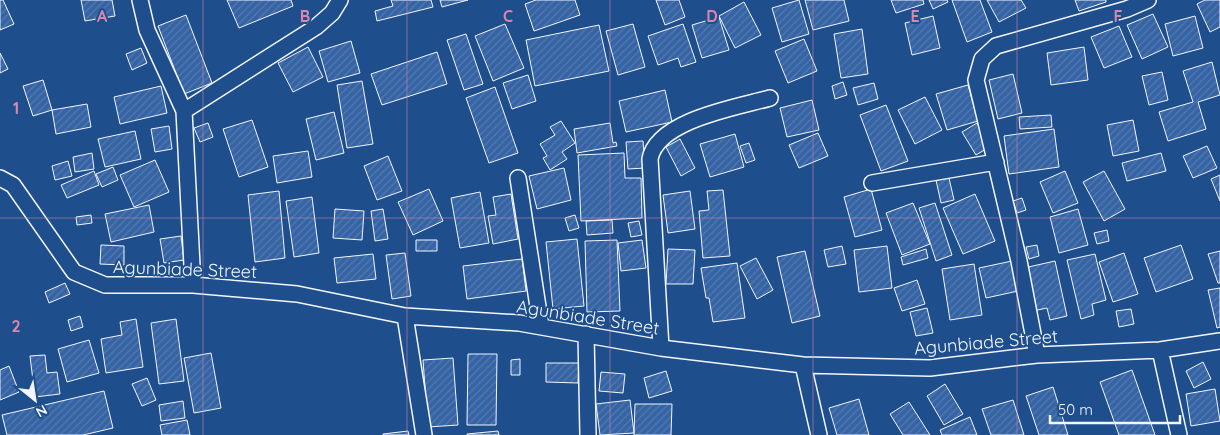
<svg xmlns="http://www.w3.org/2000/svg" width="1220" height="435" font-family="Quicksand,sans-serif">
<style>
.building{fill:url(#building-hatch);stroke:#f2f6ff}
.lines{fill:none;stroke-linecap:round;stroke-linejoin:round}
.minor-casing{stroke:#f2f6ff;stroke-width:18}
.minor{stroke:#1f4e8c;stroke-width:15}
.grid{fill:none;stroke:#da87ad;stroke-width:1;stroke-opacity:0.55}
.labels{text-anchor:middle;dominant-baseline:central;stroke-width:4;stroke-linejoin:round;paint-order:stroke}
.street-label{font-size:18px;fill:#f2f6ff;stroke:#1f4e8c}
.grid-label{font-size:16px;text-anchor:middle;font-weight:bold;fill:#da87ad;stroke:#1f4e8c;stroke-width:4;stroke-linejoin:round;paint-order:stroke}
</style>
<defs>
<pattern id="building-hatch" width="6" height="6" patternUnits="userSpaceOnUse" patternTransform="scale(1.25)"><rect width="6" height="6" fill="#3563a3"/><path d="M-1 1l2-2M0 6l6-6M5 7l2-2" fill="none" stroke="#537ab1"/></pattern>
</defs>
<rect width="100%" height="100%" fill="#1f4e8c"/>
<path class="building" d="M 0,0 L 3,0 L 14,24 L 0,30 Z
M 81,0 L 112,0 L 115,16 L 85,21 Z
M 227,0 L 291,0 L 293,6 L 239,28 Z
M 391,0 L 431,0 L 433,7 L 377,21 L 375,11 L 393,6 Z
M 440,0 L 468,0 L 442,7 Z
M 536,0 L 575,0 L 580,15 L 534,31 L 525,4 Z
M 656,0 L 679,0 L 685,17 L 665,25 Z
M 799,0 L 809,34 L 782,42 L 772,8 Z
M 805,0 L 844,0 L 849,21 L 813,30 Z
M 891,0 L 923,0 L 924,4 L 896,13 Z
M 929,0 L 947,0 L 948,2 L 933,9 Z
M 952,0 L 980,0 L 992,32 L 967,42 Z
M 987,0 L 1021,0 L 1026,8 L 999,22 Z
M 1075,0 L 1106,0 L 1106,2 L 1079,11 Z
M 1205,0 L 1220,0 L 1220,27 L 1210,32 L 1197,4 Z
M 744,2 L 761,35 L 735,48 L 719,16 Z
M 1153,14 L 1168,47 L 1142,59 L 1127,25 Z
M 186,15 L 212,83 L 184,94 L 158,26 Z
M 933,16 L 940,48 L 912,55 L 905,23 Z
M 1195,16 L 1203,48 L 1173,56 L 1165,24 Z
M 719,17 L 729,50 L 702,58 L 692,25 Z
M 505,24 L 524,68 L 493,81 L 475,36 Z
M 633,24 L 645,67 L 618,75 L 606,31 Z
M 683,24 L 696,62 L 681,67 L 678,58 L 658,65 L 648,36 Z
M 599,25 L 609,71 L 535,86 L 526,40 Z
M 1119,26 L 1132,57 L 1104,68 L 1091,37 Z
M 862,29 L 868,74 L 841,78 L 834,34 Z
M 466,34 L 483,84 L 464,90 L 447,40 Z
M 804,39 L 817,71 L 788,83 L 775,51 Z
M 351,41 L 360,73 L 328,82 L 319,51 Z
M 308,47 L 323,77 L 293,92 L 278,63 Z
M 1084,47 L 1088,80 L 1051,85 L 1047,53 Z
M 141,48 L 147,63 L 132,70 L 126,54 Z
M 437,52 L 447,84 L 382,105 L 371,74 Z
M 0,53 L 8,69 L 0,73 Z
M 1212,62 L 1220,95 L 1198,102 L 1206,129 L 1168,141 L 1159,112 L 1193,102 L 1183,71 Z
M 1162,72 L 1168,100 L 1149,105 L 1142,76 Z
M 1013,74 L 1022,113 L 998,119 L 989,80 Z
M 528,75 L 536,101 L 512,109 L 503,83 Z
M 43,80 L 52,110 L 33,116 L 23,86 Z
M 362,81 L 373,144 L 347,148 L 337,85 Z
M 843,82 L 847,95 L 835,99 L 832,86 Z
M 874,83 L 878,99 L 858,105 L 853,88 Z
M 968,85 L 978,121 L 947,130 L 936,94 Z
M 161,86 L 167,113 L 120,124 L 114,97 Z
M 495,87 L 518,153 L 489,163 L 466,98 Z
M 665,90 L 672,122 L 626,132 L 619,101 Z
M 925,97 L 942,130 L 915,144 L 898,110 Z
M 812,100 L 819,130 L 787,137 L 780,108 Z
M 87,104 L 91,127 L 56,134 L 52,110 Z
M 886,105 L 908,161 L 881,171 L 860,115 Z
M 334,112 L 344,153 L 316,160 L 306,119 Z
M 1051,115 L 1052,127 L 1020,129 L 1019,117 Z
M 252,120 L 268,167 L 239,177 L 223,129 Z
M 1133,120 L 1139,151 L 1113,156 L 1107,125 Z
M 561,121 L 575,143 L 562,152 L 567,159 L 550,170 L 543,158 L 547,156 L 540,144 L 555,135 L 550,127 Z
M 208,123 L 213,137 L 200,142 L 194,128 Z
M 610,123 L 613,143 L 616,142 L 617,146 L 577,153 L 574,129 Z
M 977,123 L 991,146 L 976,155 L 962,132 Z
M 169,126 L 172,149 L 155,152 L 151,129 Z
M 1054,129 L 1059,167 L 1009,174 L 1004,136 Z
M 135,131 L 141,159 L 105,167 L 98,139 Z
M 818,133 L 828,156 L 799,168 L 789,145 Z
M 735,134 L 744,167 L 710,177 L 700,144 Z
M 680,139 L 695,168 L 681,176 L 666,147 Z
M 643,141 L 645,168 L 628,169 L 626,142 Z
M 749,143 L 755,160 L 746,163 L 740,146 Z
M 1207,146 L 1217,168 L 1193,178 L 1183,156 Z
M 308,151 L 312,177 L 277,183 L 273,156 Z
M 92,153 L 94,169 L 75,172 L 73,157 Z
M 624,153 L 625,178 L 641,178 L 642,218 L 581,221 L 578,155 Z
M 1161,153 L 1166,171 L 1127,181 L 1122,163 Z
M 388,156 L 402,191 L 377,200 L 364,166 Z
M 155,160 L 169,192 L 134,207 L 120,175 Z
M 68,161 L 72,176 L 55,180 L 52,166 Z
M 113,167 L 118,180 L 102,187 L 96,174 Z
M 564,168 L 571,200 L 537,209 L 529,176 Z
M 94,171 L 99,185 L 67,198 L 61,185 Z
M 1065,171 L 1078,203 L 1053,213 L 1040,182 Z
M 1104,171 L 1125,209 L 1104,221 L 1083,182 Z
M 1220,175 L 1220,201 L 1211,179 Z
M 949,178 L 954,200 L 941,203 L 936,180 Z
M 429,189 L 443,221 L 413,235 L 398,202 Z
M 871,189 L 882,230 L 855,237 L 844,197 Z
M 723,190 L 730,256 L 703,258 L 699,211 L 709,210 L 707,191 Z
M 279,191 L 285,258 L 255,262 L 248,195 Z
M 690,191 L 695,229 L 668,233 L 663,195 Z
M 480,192 L 489,243 L 460,248 L 451,198 Z
M 511,194 L 518,239 L 493,244 L 488,216 L 496,215 L 493,197 Z
M 975,194 L 995,241 L 963,254 L 943,208 Z
M 312,197 L 319,253 L 294,257 L 286,201 Z
M 1022,198 L 1026,210 L 1017,213 L 1013,201 Z
M 913,203 L 930,244 L 902,255 L 886,213 Z
M 935,203 L 952,255 L 936,261 L 919,208 Z
M 149,205 L 154,232 L 111,242 L 105,214 Z
M 335,209 L 364,211 L 362,240 L 333,238 Z
M 383,209 L 388,239 L 375,241 L 371,211 Z
M 1078,209 L 1088,245 L 1059,253 L 1050,217 Z
M 91,215 L 92,223 L 77,225 L 76,217 Z
M 575,215 L 579,228 L 569,231 L 565,218 Z
M 612,220 L 613,233 L 587,235 L 586,221 Z
M 639,221 L 642,235 L 631,237 L 628,223 Z
M 1107,230 L 1109,241 L 1097,244 L 1094,233 Z
M 181,236 L 184,260 L 164,263 L 160,239 Z
M 577,239 L 584,306 L 553,309 L 546,242 Z
M 416,240 L 437,240 L 437,251 L 416,251 Z
M 617,240 L 620,311 L 587,312 L 585,241 Z
M 642,240 L 646,268 L 621,271 L 618,243 Z
M 101,245 L 124,246 L 124,265 L 100,264 Z
M 1037,245 L 1039,256 L 1029,259 L 1026,247 Z
M 1181,245 L 1193,279 L 1156,292 L 1144,258 Z
M 842,246 L 846,264 L 828,267 L 824,250 Z
M 887,246 L 892,288 L 859,292 L 854,250 Z
M 668,249 L 695,250 L 693,284 L 666,284 Z
M 926,249 L 928,258 L 903,265 L 901,257 Z
M 805,251 L 820,316 L 792,323 L 777,257 Z
M 1220,251 L 1220,283 L 1218,283 L 1208,254 Z
M 405,253 L 411,296 L 392,299 L 386,255 Z
M 1124,253 L 1138,294 L 1113,302 L 1099,262 Z
M 373,254 L 376,279 L 337,283 L 334,258 Z
M 1095,254 L 1106,300 L 1092,304 L 1094,315 L 1081,319 L 1067,260 Z
M 756,258 L 773,290 L 757,299 L 740,266 Z
M 522,259 L 526,291 L 467,299 L 463,266 Z
M 1012,261 L 1018,291 L 986,298 L 979,268 Z
M 1055,261 L 1067,316 L 1050,320 L 1047,308 L 1033,311 L 1024,268 Z
M 737,263 L 745,318 L 713,322 L 709,298 L 706,298 L 701,268 Z
M 974,264 L 982,315 L 950,320 L 942,269 Z
M 917,280 L 925,304 L 902,311 L 894,288 Z
M 65,283 L 70,294 L 49,303 L 45,292 Z
M 1220,288 L 1220,327 L 1217,328 L 1208,290 Z
M 927,308 L 933,333 L 916,336 L 910,312 Z
M 1131,309 L 1134,324 L 1119,327 L 1116,311 Z
M 80,316 L 83,327 L 71,331 L 68,320 Z
M 136,319 L 143,367 L 106,373 L 101,339 L 122,335 L 120,322 Z
M 176,319 L 184,381 L 159,384 L 151,323 Z
M 89,340 L 99,373 L 67,382 L 58,349 Z
M 211,353 L 221,408 L 194,413 L 184,358 Z
M 468,354 L 497,354 L 496,425 L 467,425 Z
M 45,355 L 47,373 L 57,372 L 60,394 L 35,397 L 30,356 Z
M 453,358 L 458,425 L 428,427 L 423,360 Z
M 520,359 L 520,375 L 511,375 L 511,360 Z
M 1203,362 L 1211,379 L 1194,388 L 1186,371 Z
M 546,363 L 579,363 L 578,383 L 546,382 Z
M 9,366 L 19,392 L 0,400 L 0,370 Z
M 1132,370 L 1155,435 L 1119,435 L 1100,382 Z
M 666,371 L 672,391 L 649,398 L 644,378 Z
M 601,372 L 625,374 L 623,393 L 599,391 Z
M 147,378 L 156,400 L 142,406 L 132,384 Z
M 945,384 L 963,414 L 944,425 L 927,396 Z
M 1053,387 L 1068,435 L 1039,435 L 1026,396 Z
M 1215,389 L 1220,421 L 1191,426 L 1186,394 Z
M 104,391 L 113,428 L 83,435 L 7,435 L 2,415 Z
M 859,399 L 869,435 L 837,435 L 829,408 Z
M 630,400 L 634,433 L 600,435 L 596,404 Z
M 1013,400 L 1024,435 L 991,435 L 982,409 Z
M 183,401 L 185,418 L 161,421 L 159,405 Z
M 909,402 L 930,435 L 903,435 L 890,414 Z
M 635,404 L 672,404 L 671,435 L 634,435 Z
M 970,417 L 977,435 L 942,435 L 940,430 Z
M 187,420 L 190,435 L 162,435 L 160,425 Z
M 408,431 L 409,435 L 383,435 L 383,434 Z
M 498,431 L 499,435 L 467,435 L 467,434 Z"/>
<g class="lines">
<defs>
<path id="minor" d="M 140,0 L 147,30 L 184,111 L 193,285
M 184,111 L 316,27 L 332,13 L 340,0
M 0,178 L 13,185 L 74,272 L 105,285 L 193,285 L 297,294 L 405,316 L 519,323 L 661,348 L 803,365 L 930,368 L 1037,355 L 1160,350 L 1220,341
M 518,178 L 541,326
M 872,183 L 996,162
M 405,316 L 424,435
M 586,334 L 588,435
M 661,348 L 650,159 C 657,120 738,107 770,98
M 1160,350 L 1179,435
M 1037,355 L 1019,261 L 976,80 L 982,59 L 996,46 L 1127,9 L 1148,0
M 803,365 L 819,435"/>
</defs>
<use href="#minor" class="minor-casing"/>
<use href="#minor" class="minor"/>
</g>
<path class="grid" d="M 203,0 L 203,435M 407,0 L 407,435M 610,0 L 610,435M 813,0 L 813,435M 1017,0 L 1017,435M 0,218 L 1220,218"/>
<g class="labels">
<g class="street-label">
<text transform="translate(185 269) rotate(2)">Agunbiade Street</text>
<text transform="translate(588 317) rotate(9)">Agunbiade Street</text>
<text transform="translate(986 342) rotate(-5)">Agunbiade Street</text>
</g>
</g>
<g class="grid-label">
<text x="102" y="22">A</text>
<text x="305" y="22">B</text>
<text x="508" y="22">C</text>
<text x="712" y="22">D</text>
<text x="915" y="22">E</text>
<text x="1118" y="22">F</text>
<text x="16" y="114">1</text>
<text x="16" y="332">2</text>
</g>
<g transform="translate(35 400) rotate(150)" stroke="#1f4e8c" stroke-width="4" paint-order="stroke">
<path d="M0-4L9 19L0 12L-9 19Z" fill="#f2f6ff"/>
<text y="-8" font-size="14" font-weight="bold" text-anchor="middle" fill="#f2f6ff">N</text>
</g>
<path d="M1050 415v8h130v-8" fill="none" stroke="#f2f6ff" stroke-width="2.5"/>
<text x="1058" y="415" font-size="15" fill="#f2f6ff" stroke="#1f4e8c" stroke-width="4" paint-order="stroke">50 m</text>
</svg>
